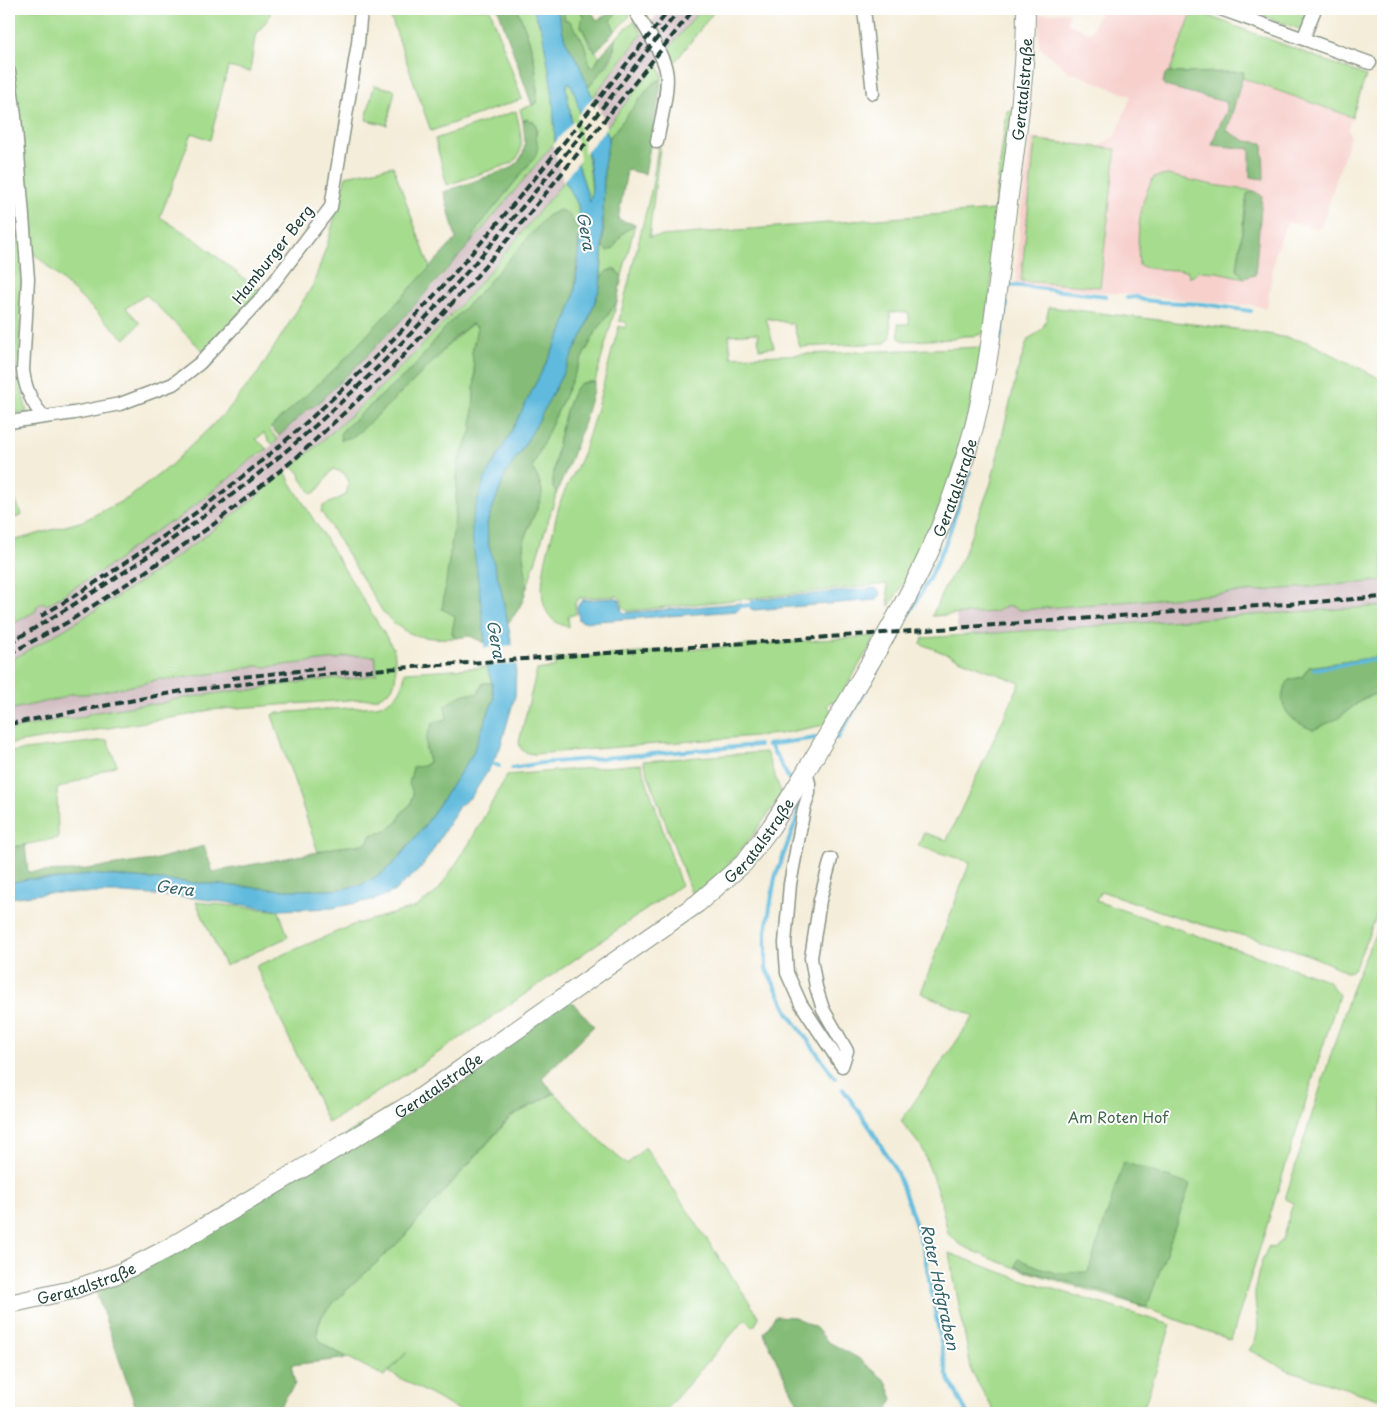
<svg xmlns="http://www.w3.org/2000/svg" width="1392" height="1422" font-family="'Playpen Sans',sans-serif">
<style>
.built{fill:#f7d0cc}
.industrial{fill:#d2bec3}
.green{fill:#a5dc8d;stroke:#628c60}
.forest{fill:#84bc78;stroke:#527c56}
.water{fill:#5fbadd;stroke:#3f7c88;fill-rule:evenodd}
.pier{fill:#f4edd9}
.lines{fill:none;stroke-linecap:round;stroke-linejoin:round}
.stream{stroke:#5fbadd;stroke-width:4}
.street-casing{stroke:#8a9586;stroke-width:15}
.secondary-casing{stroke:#8a9586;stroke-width:20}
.street{stroke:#fff;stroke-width:12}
.secondary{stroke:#fff;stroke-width:18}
.rail{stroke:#1f3d34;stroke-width:4;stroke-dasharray:8 4;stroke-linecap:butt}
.labels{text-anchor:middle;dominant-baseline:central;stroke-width:4;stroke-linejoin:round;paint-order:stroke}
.street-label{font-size:15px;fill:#1f3d34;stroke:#fff}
.park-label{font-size:15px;fill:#40654a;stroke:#fff}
.water-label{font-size:16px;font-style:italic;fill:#326267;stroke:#fff}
</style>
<rect width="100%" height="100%" fill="#fff"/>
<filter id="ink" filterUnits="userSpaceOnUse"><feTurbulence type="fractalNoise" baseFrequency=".02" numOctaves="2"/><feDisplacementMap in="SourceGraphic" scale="10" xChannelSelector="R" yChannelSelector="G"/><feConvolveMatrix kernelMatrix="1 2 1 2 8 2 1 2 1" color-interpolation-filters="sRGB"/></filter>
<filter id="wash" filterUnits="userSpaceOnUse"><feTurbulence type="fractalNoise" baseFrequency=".0096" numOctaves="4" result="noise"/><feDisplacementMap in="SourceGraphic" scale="20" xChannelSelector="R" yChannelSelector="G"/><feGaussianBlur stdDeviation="1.12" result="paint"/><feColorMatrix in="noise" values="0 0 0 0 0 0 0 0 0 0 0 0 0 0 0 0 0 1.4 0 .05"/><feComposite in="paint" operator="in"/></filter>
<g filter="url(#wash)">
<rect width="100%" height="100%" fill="#f4edd9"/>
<path class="built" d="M 1101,9 L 1189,9 L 1193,10 L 1170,73 L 1244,72 L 1243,78 L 1352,117 L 1348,129 L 1350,136 L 1321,229 L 1287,222 L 1275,254 L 1267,307 L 1016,284 L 1021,213 L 1031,138 L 1099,146 L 1116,135 L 1131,96 L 1068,71 L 1039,47 L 1040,14 L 1069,12 L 1068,24 L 1091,33 Z"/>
<path class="industrial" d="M 662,9 L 701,9 L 605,129 L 592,98 Z
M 555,142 L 565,180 L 478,284 L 437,329 L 388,380 L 340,426 L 281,477 L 214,530 L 149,577 L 59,633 L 9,661 L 9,626 L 36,611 L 35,607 L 44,602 L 47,604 L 120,559 L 126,552 L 169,522 L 173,522 L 207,496 L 223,481 L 227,480 L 250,460 L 261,455 L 273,444 L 278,440 L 276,438 L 344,379 L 388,333 L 395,327 L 440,279 Z
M 1383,581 L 1383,606 L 973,635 L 970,632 L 958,633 L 956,614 L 995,612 L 1003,606 L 1011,606 L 1020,610 Z
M 355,655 L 364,657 L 376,655 L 377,674 L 363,676 L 356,679 L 347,680 L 337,678 L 266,687 L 258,690 L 241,690 L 171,700 L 163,704 L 155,705 L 147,704 L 91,713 L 84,717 L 74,719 L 67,718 L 9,730 L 9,710 L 62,698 L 70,694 L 88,694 L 142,684 L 159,679 L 167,680 L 239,670 L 247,666 L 258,665 L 266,667 L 338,659 L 345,656 Z"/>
<path class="green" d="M 9,9 L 270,9 L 270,16 L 255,36 L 250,72 L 228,67 L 210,140 L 192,133 L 160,217 L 196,240 L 261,292 L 203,351 L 146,295 L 126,308 L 140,323 L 125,339 L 29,249 L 13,77 L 9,55 Z
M 388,9 L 490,9 L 522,99 L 431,131 Z
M 517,9 L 533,9 L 542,30 L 549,70 L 553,98 L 555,142 L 470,244 L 477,229 L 535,157 L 537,128 L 534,122 L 527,119 L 523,121 L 520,109 L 536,104 C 541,73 530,37 517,9 Z
M 563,9 L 579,9 L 583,15 L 581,26 L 590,46 L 600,56 L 594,67 L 590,67 L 584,43 L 573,28 L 572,23 L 565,20 Z
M 618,9 L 626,9 L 630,16 L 615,31 L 611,21 Z
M 701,9 L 716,9 L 675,62 L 665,53 Z
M 1244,9 L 1309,9 L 1302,30 Z
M 1193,10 L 1366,76 L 1352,117 L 1242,78 L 1244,72 L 1169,73 Z
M 634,21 L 642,34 L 592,98 L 588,88 L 598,74 L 608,65 L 614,53 L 615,39 Z
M 657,64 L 662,74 L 662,79 L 652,84 L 609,138 L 605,129 Z
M 569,82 C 579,90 590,167 591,184 C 592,190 591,197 590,203 L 578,164 L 566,86 Z
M 374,85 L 395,90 L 387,125 L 366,120 Z
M 9,99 L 22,242 L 19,378 L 27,413 L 9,412 Z
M 1013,110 L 985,332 C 975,339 964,333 954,339 L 904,341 L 899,338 L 898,324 L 909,324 L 909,313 L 890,312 L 891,337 L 885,343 L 800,347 L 793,324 L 766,318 L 774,347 L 759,349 L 758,333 L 729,335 L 731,357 L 982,347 L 979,376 L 953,472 L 918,561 L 889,606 L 887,584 L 628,611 L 623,608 L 622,600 L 618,596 L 579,598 L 575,603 L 576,614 L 568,616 L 569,627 C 526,619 546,559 553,531 C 556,519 558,506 563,495 C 569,480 579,466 584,450 C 598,410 607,367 619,326 L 625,328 L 626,322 L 619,321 L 652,187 L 658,147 L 660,147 L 649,237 L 994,210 L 1007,111 Z
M 516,111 C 519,127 528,151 512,163 L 447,185 L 435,139 Z
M 1035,140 L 1116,149 L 1100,287 L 1021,281 Z
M 393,166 L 430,268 L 339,365 L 269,429 L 278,440 L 273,444 L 269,441 L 264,433 L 256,439 L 267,449 L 250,460 L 227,480 L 223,482 L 207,496 L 173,522 L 169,522 L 126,552 L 120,559 L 47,605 L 43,602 L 36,607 L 36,611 L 9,626 L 9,542 L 83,521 L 130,497 L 171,465 L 226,412 L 258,373 L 313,285 L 327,245 L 346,176 Z
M 1168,175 L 1213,185 L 1254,191 L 1247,195 L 1237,269 L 1244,278 L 1217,272 L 1198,271 L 1194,276 L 1189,277 L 1188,271 L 1147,268 L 1139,265 C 1137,236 1138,203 1154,177 Z
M 565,180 L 578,205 L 580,229 L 574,225 L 480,292 L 444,329 L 415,366 L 346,427 L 340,434 C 364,420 386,407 406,388 C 429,368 447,343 472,324 L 477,327 L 472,353 L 475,375 L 472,430 L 458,462 L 455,518 L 455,616 L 452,633 L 455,638 C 422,639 406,638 383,612 L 321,511 L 323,506 L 346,495 L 349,482 L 344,473 L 333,469 C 326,477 321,490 312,494 L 301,479 L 300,473 L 292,467 C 343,424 391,379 436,331 C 482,283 523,230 565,180 Z
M 635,224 L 622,276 L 614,269 L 607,271 L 601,277 L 603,247 L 607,251 L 622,234 Z
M 617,302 L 595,382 C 591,382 584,382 580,384 C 565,393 552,469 553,488 L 557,492 L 527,588 L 522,555 L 525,537 L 542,493 L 538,478 L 532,468 L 581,360 L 596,332 Z
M 1049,307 L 1252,331 L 1308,342 L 1383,380 L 1383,581 L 1020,610 C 1010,605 1005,605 995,612 L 932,616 L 944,588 L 962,559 L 991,483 L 1018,369 L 1028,339 C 1045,329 1045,325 1049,307 Z
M 286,472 L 289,480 L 392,646 C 395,651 395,656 395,662 C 397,681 396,690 377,698 L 209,710 L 195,714 L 9,744 L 9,730 L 67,718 C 76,719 83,718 91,713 L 147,704 C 156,705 162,704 171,700 L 241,690 L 258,690 L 266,687 L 337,678 C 351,681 363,676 377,674 L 375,656 C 362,657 351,653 338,659 L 266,667 C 256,665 248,666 239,670 L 167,680 L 159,679 L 142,684 L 88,694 L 70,694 L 62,698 L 9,710 L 9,661 C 107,607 200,545 286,472 Z
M 9,487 L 22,515 L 9,521 Z
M 1383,606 L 1383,656 L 1309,667 L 1302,677 L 1289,680 L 1337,719 L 1363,699 L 1382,691 L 1383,689 L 1383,901 L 1355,967 L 1351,971 L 1346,972 C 1300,947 1250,938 1200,924 C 1167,914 1134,902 1101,891 L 1096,901 L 1327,980 L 1339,995 L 1231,1340 L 1135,1304 L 1022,1270 L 989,1258 L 961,1245 L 948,1234 L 940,1198 L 922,1148 L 901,1121 L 974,1016 L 921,993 L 970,862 L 918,846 L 924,833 L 947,840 L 1020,683 L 921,644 L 923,638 Z
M 876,636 L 837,703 L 831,701 L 827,706 L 832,711 L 824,725 L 779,734 L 534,754 C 525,753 520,751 519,742 L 537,670 L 555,667 L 554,659 Z
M 487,667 L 492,683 L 483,683 L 478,694 L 447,719 L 425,746 L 429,762 L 423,766 L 411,804 L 402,812 L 398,822 L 384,832 L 371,835 L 367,843 C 350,847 334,846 318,852 L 272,715 L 277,713 L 377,706 C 396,700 403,692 405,672 Z
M 107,740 L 117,765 L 57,789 L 58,838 L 9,848 L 9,752 Z
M 766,752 L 782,795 L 749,840 L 721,873 L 692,895 L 643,761 Z
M 641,764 L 681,885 C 565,966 450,1049 328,1123 L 256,966 L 353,925 L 416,907 L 437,892 L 469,844 L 507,775 Z
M 196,902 L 279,911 L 288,937 L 225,966 Z
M 1383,916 L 1383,1401 L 1345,1388 L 1287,1370 L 1249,1350 C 1264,1332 1255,1315 1255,1294 C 1256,1278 1261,1260 1269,1246 L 1273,1248 L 1282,1240 L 1293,1203 L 1285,1199 L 1353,985 Z
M 555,1093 L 596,1137 L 627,1165 L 645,1147 L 759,1317 L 754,1327 L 745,1319 L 663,1413 L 464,1413 L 389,1372 L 407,1352 L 384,1376 L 331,1349 L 321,1342 L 317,1335 L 318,1327 L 322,1316 L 335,1301 L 398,1243 L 511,1117 Z
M 949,1253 L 1014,1277 L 1171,1325 L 1142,1413 L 995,1413 L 972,1373 Z"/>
<path class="forest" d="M 498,9 L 517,9 C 530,37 540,72 536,104 L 532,105 Z
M 557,9 L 563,9 L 565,20 L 569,20 L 584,43 L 590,67 L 594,67 L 600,56 L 615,39 C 612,65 602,68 588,88 L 579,64 L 565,40 Z
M 579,9 L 590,9 L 597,20 L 618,9 L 611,21 L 615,31 L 595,52 L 581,26 L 583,15 Z
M 1244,72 L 1227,131 L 1246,141 L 1263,143 L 1264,179 L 1250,177 L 1250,149 L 1212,145 L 1217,130 L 1227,111 L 1225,102 L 1165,86 L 1163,83 L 1165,74 L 1169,73 Z
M 662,79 L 645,174 L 627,170 L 618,220 L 635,224 L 622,234 L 613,249 L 607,251 L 603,247 L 604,165 L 609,138 L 652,84 Z
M 527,119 L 534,122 C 537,127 536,129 536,135 C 537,147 540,144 535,157 L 477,229 L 470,244 L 395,327 L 388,333 L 372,351 L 316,405 L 308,409 L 279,436 L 271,427 L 339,365 L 456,239 L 444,192 L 511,168 C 529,154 525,142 523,121 Z
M 1254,191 L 1262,196 L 1255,275 L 1244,278 L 1237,270 L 1247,194 Z
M 559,210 C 568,212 572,216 574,225 L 580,229 L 574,297 L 562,332 L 508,438 L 484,480 L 482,610 L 485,643 L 470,636 L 455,638 L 452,633 L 455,616 L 442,609 L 455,518 L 458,462 L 472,430 L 475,375 L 472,353 L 477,327 L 472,324 L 456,336 L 435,360 L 363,429 L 352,437 L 341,440 L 340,434 L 346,427 L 415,366 L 444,329 L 480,292 L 547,216 Z
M 614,269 L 622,276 L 617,302 L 596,332 L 581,360 L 532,468 C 536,475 542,484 542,493 C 542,502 528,526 525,536 C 521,551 524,560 526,575 C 529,594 520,609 508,623 L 500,585 L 488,543 L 487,523 L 506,473 L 520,453 L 539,420 L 585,330 L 600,288 L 601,277 L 607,271 Z
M 595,382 C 586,420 573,456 557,492 L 553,488 C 552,469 565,393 580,384 C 584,382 591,382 595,382 Z
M 1383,656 L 1383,689 L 1382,691 L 1363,699 L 1337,719 L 1313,730 C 1290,721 1272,705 1289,680 L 1302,677 L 1309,667 Z
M 483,683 L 492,683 L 494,699 L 472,755 L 426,824 L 396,861 L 380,875 L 361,885 L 336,890 L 283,890 L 87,874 L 65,879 L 28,879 L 9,883 L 9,848 L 25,845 L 28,872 L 72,871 L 154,860 L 204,846 L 213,872 L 318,852 C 334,846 350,847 367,843 L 371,835 L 384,832 L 398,822 L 402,812 L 411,804 L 413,793 L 409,784 L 413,767 L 423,766 L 429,762 C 425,743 423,740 434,722 L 447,719 L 445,706 C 457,697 462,692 478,694 Z
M 568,998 L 594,1026 L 542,1078 L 554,1093 L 510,1117 L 398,1243 L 335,1301 L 322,1316 L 318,1327 L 317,1335 L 321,1342 L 330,1349 L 349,1358 L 291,1365 L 295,1384 L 275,1413 L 150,1413 L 135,1405 L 95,1289 Z
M 1124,1162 L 1190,1185 L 1147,1307 L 1104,1292 L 1016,1267 L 1018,1259 L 1055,1273 L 1088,1272 Z
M 775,1316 L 795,1317 L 816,1328 L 827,1341 L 858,1358 L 886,1381 L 893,1399 L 885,1413 L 798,1413 L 800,1407 L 777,1362 L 764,1333 Z"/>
<path class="water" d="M 533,9 L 557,9 L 565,40 L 579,64 L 609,138 L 604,165 L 602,260 L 600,287 L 585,330 L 539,420 L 520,453 L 506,473 L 487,523 L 488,543 L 500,585 L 516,665 L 515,696 L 500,748 L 488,771 L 471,797 L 459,806 L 430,855 L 419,870 L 393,892 L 376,899 L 332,908 L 280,910 L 195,898 L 124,893 L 48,893 L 9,898 L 9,883 L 28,879 L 65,879 L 87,874 L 283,890 L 336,890 L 361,885 L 380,875 L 396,861 L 426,824 L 472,755 L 494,699 L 492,683 L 487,667 L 482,610 L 472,535 L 472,519 L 484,480 L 508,438 L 562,332 L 574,297 L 578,266 L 580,229 L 578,205 L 566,183 L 555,142 L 553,98 L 549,70 L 542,30 ZM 569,82 C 578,90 592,171 592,186 C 592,191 591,197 590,202 L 578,164 L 566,86 Z
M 876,588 L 880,592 L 880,596 L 876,600 L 754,610 L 751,609 L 750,606 L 751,600 Z
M 616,598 L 620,600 L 622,611 L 624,613 L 740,603 L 742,606 L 737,611 L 583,622 L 579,620 L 577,607 L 582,600 Z"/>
<path class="pier" d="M 594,96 L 607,127 L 585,154 L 577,116 Z
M 574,120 L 580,160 L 563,182 L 553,145 Z
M 515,645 L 518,664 L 484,666 L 483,648 Z"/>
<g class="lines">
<path class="stream" d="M 1009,287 L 1010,285 L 1106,296
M 1127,298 L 1137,297 L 1143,300 L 1162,302 L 1203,304 L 1251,311
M 998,348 L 1007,304
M 742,606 L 750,605
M 1314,669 L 1383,658
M 836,738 L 838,738 L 930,577 L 946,542 L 970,472
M 767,745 L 816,738
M 770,745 L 791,782
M 489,762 L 499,766
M 512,768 L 542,763 L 759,745
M 796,803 L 798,809 L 797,818 L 775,878 L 766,931 L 766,968 L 789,1014 L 835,1078
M 843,1089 L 871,1129 L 896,1171 L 910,1207 L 924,1251 L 947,1375 L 967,1413"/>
</g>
</g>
<g filter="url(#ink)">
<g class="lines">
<defs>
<path id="street" d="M 634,9 C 643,25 663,53 666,70 C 670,87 660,123 657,142
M 864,9 L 873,93
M 1221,9 L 1370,63
M 1303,39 L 1315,9
M 9,72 L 15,116 L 28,279 L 23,370 C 25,388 31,403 44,417
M 9,422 L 74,413 L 120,404 L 173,384 L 200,363 L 265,294 L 331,207 L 358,43 L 361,9
M 806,772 L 809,783 L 809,793 L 804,809 L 790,884 L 785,943 L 787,973 L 801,1004 L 842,1066 L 847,1051 L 823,1009 L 816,987 L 811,958 L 820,900 L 831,859"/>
<g id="secondary">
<path id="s1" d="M 9,1304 L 72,1290 L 120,1273 L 167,1249 L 414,1102 L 698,903 L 744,863 L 771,827 L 789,799 C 818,752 845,705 873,658 C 894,621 915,585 932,546 C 949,508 963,467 974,427 C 991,361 997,286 1006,218 C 1015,149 1026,79 1026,9"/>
</g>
</defs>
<use href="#street" class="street-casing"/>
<use href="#secondary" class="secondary-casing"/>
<use href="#street" class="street"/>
<use href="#secondary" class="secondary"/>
<path class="rail" d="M 41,616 C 175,537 297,440 404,328 C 499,228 584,117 670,9
M 9,643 C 147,564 269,475 382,363 C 491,254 585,129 680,9
M 9,654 L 68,622 L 145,572 L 214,524 L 297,457 L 390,370 L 470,284 L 529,214 L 694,9
M 232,678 L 326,668
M 9,724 L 182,691 L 358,671 L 1383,597"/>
</g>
</g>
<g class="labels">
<g class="street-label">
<text stroke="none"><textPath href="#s1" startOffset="1700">Geratalstraße</textPath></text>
<text transform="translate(272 254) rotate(-52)">Hamburger Berg</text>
<text stroke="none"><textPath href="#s1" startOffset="1295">Geratalstraße</textPath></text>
<text stroke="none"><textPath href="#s1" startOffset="890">Geratalstraße</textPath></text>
<text stroke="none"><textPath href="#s1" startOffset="485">Geratalstraße</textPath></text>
<text stroke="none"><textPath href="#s1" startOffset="80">Geratalstraße</textPath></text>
</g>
<g class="park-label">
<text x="1118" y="1116">Am Roten Hof</text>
</g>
<g class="water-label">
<text transform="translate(587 231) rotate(80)">Gera</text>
<text transform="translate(497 639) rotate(80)">Gera</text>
<text transform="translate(175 887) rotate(7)">Gera</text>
<text transform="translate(941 1287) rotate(78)">Roter Hofgraben</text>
</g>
</g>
<rect width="1392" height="1422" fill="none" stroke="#fff" stroke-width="30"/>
</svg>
